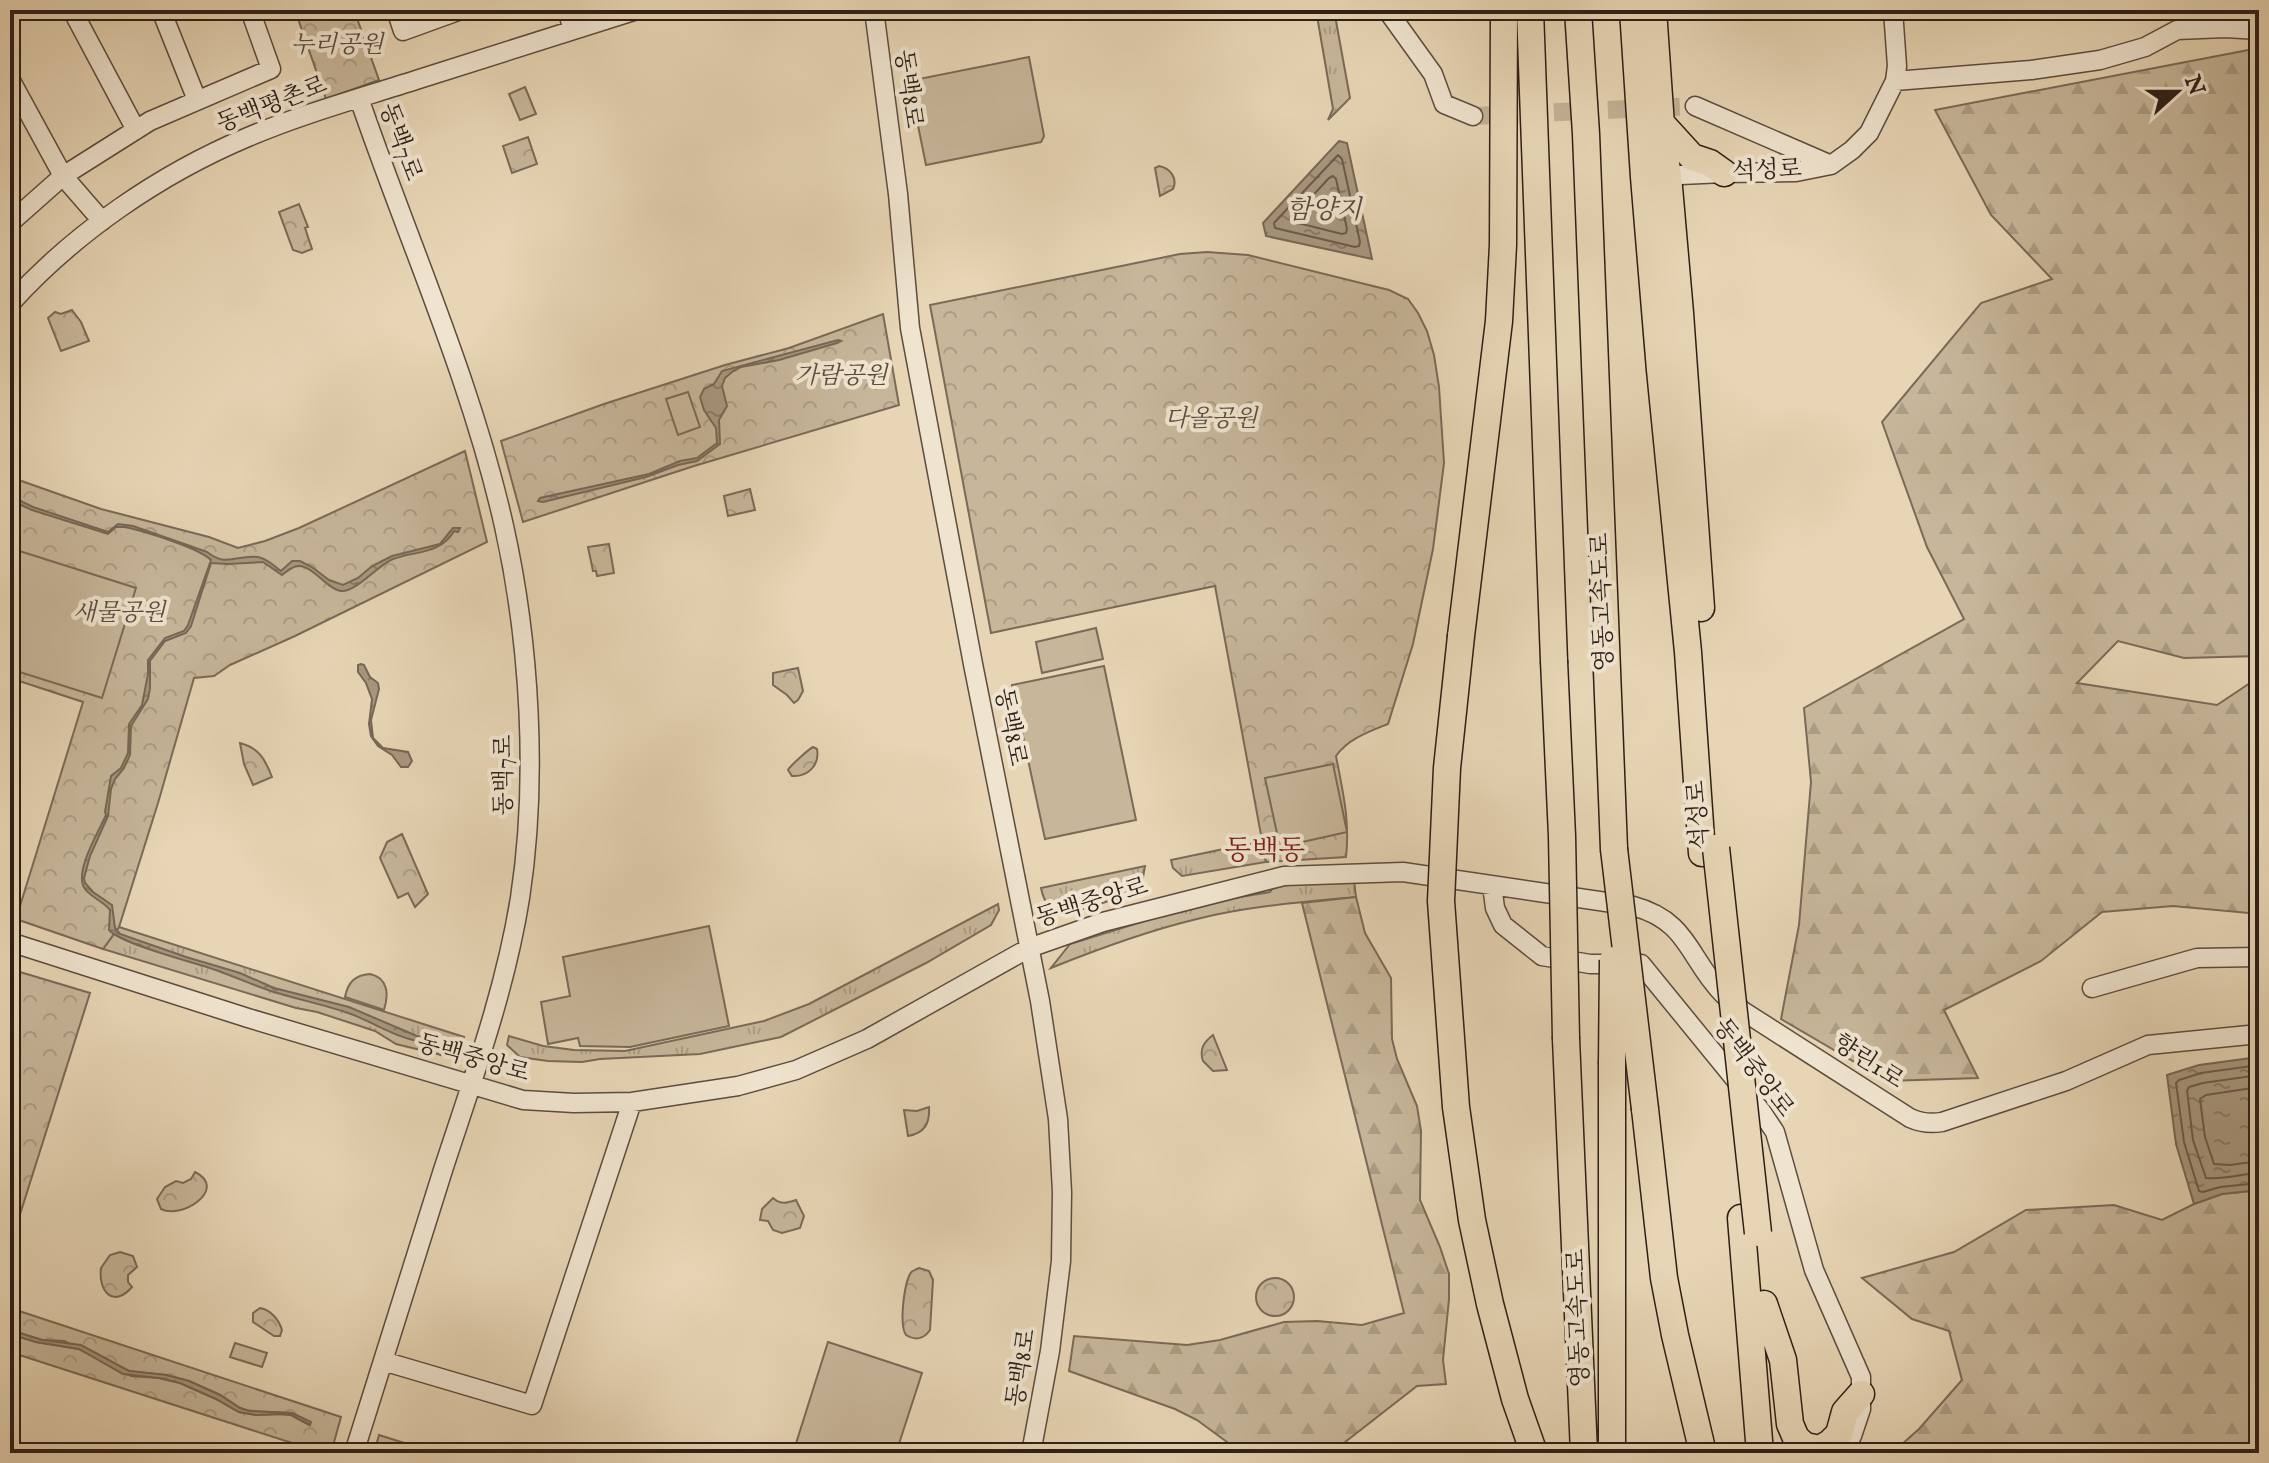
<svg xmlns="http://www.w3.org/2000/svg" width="2269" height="1463" font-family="'IM FELL English','Noto Serif KR',serif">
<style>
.grass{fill:url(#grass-tufts);stroke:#7a6a58;stroke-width:2}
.forest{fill:url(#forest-firs);stroke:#7a6a58;stroke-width:2}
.park{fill:url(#park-crowns);stroke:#7a6a58;stroke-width:2}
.pitch{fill:#c7b69a;stroke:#7a6a58;stroke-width:2}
.water{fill:url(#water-ripples);stroke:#776755;stroke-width:2}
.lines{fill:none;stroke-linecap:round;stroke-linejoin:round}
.shore{stroke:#6a5b4b;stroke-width:2}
.minor-tunnel{stroke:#c2b195;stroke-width:18;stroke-dasharray:18 9;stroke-linecap:butt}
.minor-casing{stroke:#5c4c3e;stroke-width:21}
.highway-casing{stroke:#2d1f17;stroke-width:29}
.minor{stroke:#efe4cf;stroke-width:18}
.highway{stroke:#e7d5b5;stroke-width:26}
.highway-bridge-casing{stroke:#2d1f17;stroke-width:29;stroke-linecap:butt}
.highway-bridge{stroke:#e7d5b5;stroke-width:26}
.labels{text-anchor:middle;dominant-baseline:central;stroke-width:8;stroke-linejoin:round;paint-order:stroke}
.park-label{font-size:24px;font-style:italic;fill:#5b4c3e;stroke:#efe4cf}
.street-label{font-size:24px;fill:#2d1f17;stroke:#efe4cf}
.water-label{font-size:26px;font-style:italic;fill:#58493b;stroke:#efe4cf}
.quarter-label{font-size:28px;fill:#7a1f14;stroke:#efe4cf}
</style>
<defs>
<pattern id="grass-tufts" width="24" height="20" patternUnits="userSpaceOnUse" patternTransform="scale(2)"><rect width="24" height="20" fill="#c7b69a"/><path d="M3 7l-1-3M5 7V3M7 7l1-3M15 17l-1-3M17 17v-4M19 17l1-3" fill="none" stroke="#ab9c84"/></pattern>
<pattern id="forest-firs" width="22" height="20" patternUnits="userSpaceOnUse" patternTransform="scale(2)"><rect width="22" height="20" fill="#c7b69a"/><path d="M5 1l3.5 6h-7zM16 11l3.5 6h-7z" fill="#ab9c84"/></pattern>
<pattern id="park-crowns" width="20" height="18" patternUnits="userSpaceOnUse" patternTransform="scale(2)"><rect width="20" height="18" fill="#c7b69a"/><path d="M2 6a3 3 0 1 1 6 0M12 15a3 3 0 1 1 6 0" fill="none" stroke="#ab9c84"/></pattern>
<pattern id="water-ripples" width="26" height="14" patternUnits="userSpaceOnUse" patternTransform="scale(2)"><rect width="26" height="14" fill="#a8977f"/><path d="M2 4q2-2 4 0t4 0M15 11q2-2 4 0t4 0" fill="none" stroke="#897b67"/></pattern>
</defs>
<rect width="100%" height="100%" fill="#e7d5b5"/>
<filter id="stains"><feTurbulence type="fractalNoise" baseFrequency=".0025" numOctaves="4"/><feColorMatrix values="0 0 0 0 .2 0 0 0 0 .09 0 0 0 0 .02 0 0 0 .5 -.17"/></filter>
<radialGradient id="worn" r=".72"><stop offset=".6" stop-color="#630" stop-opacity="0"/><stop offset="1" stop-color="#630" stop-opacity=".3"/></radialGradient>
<path class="grass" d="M 1316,10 L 1334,10 L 1350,98 L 1328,120 L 1333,109 L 1332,103 Z
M 1262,841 L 1266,862 L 1182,876 L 1173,868 L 1171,860 Z
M 1145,866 L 1142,883 L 1135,893 L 1064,915 C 1050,910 1044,903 1041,888 Z
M 1354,880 L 1356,897 C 1303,902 1249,906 1197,919 C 1147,931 1098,949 1051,968 L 1070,944 L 1203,903 L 1270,892 L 1274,886 Z
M 998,904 L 999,910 L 991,925 L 926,963 L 781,1037 L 700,1054 L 600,1059 L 582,1062 L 548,1061 L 520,1057 L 507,1045 L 509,1036 L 543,1046 L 574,1050 L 625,1051 L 764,1021 L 809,1004 Z
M 119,927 L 464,1037 L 459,1051 L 445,1056 L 396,1044 L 375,1031 L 317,1012 L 296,1008 L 103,949 Z"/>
<path class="forest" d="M 2259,48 L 2259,656 L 2184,658 L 2118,641 L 2077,683 L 2217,705 L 2259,677 L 2259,914 L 2173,906 L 2102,912 L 2041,961 L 1944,1010 L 1978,1078 L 1887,1081 L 1781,1019 L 1799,925 L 1811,782 L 1804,708 L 1964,619 L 1927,547 L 1882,422 L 1981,303 L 2052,279 L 1991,215 L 1935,110 Z
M 1356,897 L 1365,933 L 1391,978 L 1392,1039 L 1397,1059 L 1417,1106 L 1421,1131 L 1420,1200 L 1440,1247 L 1449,1274 L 1449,1299 L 1443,1360 L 1446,1384 L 1417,1386 L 1331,1453 L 1242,1453 L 1197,1420 L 1175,1409 L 1069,1371 L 1074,1336 L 1187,1345 L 1220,1340 L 1284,1322 L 1317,1321 L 1362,1325 L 1404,1313 L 1302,903 Z
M 2259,1190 L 2259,1446 L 2232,1453 L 1892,1453 L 1919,1429 L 1962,1380 L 1949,1331 L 1912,1319 L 1862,1278 L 1954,1252 L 2026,1210 L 2114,1205 L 2162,1220 L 2194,1204 L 2222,1194 Z"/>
<path class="park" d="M 295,10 L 354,10 L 379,80 L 326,99 Z
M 528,137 L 537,164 L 512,173 L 503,146 Z
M 1159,166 C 1170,168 1178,178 1173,189 L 1160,196 L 1155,168 Z
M 299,204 L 308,227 L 305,228 L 312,249 L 302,253 L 293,250 L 279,212 Z
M 1207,252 L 1248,255 L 1389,290 L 1408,299 L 1418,313 L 1427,331 L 1434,355 L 1439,387 L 1444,463 L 1433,549 L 1413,644 L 1388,724 C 1368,732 1348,739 1336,756 C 1343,793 1350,820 1346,857 L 1266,862 L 1215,586 L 991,633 L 930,305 L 1180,254 Z
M 72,310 L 81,322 L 89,341 L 61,351 L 48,318 L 55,312 L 61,314 Z
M 883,314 L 899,405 L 694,466 L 523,522 L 501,441 L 604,404 L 725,365 L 789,348 Z
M 465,451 L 487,542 L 295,636 L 230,665 L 214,676 L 194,678 L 158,803 L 119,927 L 103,949 L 16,919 L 83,702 L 10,678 L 10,477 L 101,509 L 209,537 L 238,548 L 265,541 L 299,528 Z
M 750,489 L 755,510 L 728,516 L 724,496 Z
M 609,544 L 614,573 L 597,576 L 596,571 L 593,571 L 588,547 Z
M 798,668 L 803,691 L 798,700 L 794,703 L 787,695 L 773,685 L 773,673 Z
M 240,743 C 259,748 265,759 272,777 L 253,785 L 244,764 Z
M 813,747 L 817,749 C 820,765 808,777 792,776 L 788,770 C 790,766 809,749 813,747 Z
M 402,834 L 428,894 L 415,907 L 408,893 L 398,898 L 380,858 L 387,842 Z
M 10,969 L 90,993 L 10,1246 Z
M 1213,1035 L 1227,1070 L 1213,1071 L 1203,1061 C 1199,1049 1204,1042 1213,1035 Z
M 929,1107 C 930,1123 925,1133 908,1136 L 904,1110 L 917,1111 Z
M 195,1172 C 229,1189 181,1220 161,1209 L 157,1199 L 165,1187 L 176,1181 L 183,1183 L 191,1179 Z
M 773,1198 C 781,1205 787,1203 796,1200 L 804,1216 L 800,1228 L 782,1233 L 773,1230 L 768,1221 L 760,1220 L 762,1209 Z
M 120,1252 L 133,1256 L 137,1267 L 128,1275 L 128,1282 L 132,1287 C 113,1309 98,1291 101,1268 L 110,1255 Z
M 919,1268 L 929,1271 L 933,1280 L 930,1330 C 924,1339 915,1341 906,1335 C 899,1325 904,1288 909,1276 C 912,1270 913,1271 919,1268 Z
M1256 1297a19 19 0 1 1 38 0a19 19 0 1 1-38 0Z
M 10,1308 L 341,1417 L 331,1453 L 323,1453 L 10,1352 L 10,1334 L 36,1342 L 79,1349 L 131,1376 L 159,1378 L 180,1383 L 216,1399 L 239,1412 L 256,1415 L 281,1414 L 291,1415 L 309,1425 L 310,1422 L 292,1413 L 249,1411 L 240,1408 L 220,1395 L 189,1381 L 166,1375 L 129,1371 L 64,1341 L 42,1340 L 10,1330 Z
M 260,1308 C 271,1310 279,1320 282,1330 L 280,1336 L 274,1336 L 253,1322 L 253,1313 Z
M 379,1435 L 436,1453 L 374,1453 Z"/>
<path class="pitch" d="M 1029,57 L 1044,136 L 1041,142 L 926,165 L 909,81 Z
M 525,87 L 536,114 L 520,120 L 509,94 Z
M 688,392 L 700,427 L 678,435 L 666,399 Z
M 10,548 L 136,588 L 102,698 L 10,669 Z
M 1096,628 L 1103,659 L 1042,673 L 1036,642 Z
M 1104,666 L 1136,820 L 1045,839 L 1012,685 Z
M 1333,764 L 1347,832 L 1280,847 L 1265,778 Z
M 709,926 L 729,1026 L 630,1047 L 580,1046 L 578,1038 L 548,1044 L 541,1002 L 570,996 L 563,957 Z
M 370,974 C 388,978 389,994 384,1010 L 345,997 C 348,982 355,975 370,974 Z
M 828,1342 L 922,1373 L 896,1453 L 793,1453 Z
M 235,1343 L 267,1353 L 262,1367 L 230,1357 Z"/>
<path class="water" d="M 1339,141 L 1347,143 L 1372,259 L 1266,236 L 1263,223 Z
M 838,340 L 841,341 L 837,343 L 779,360 L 741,367 L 732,372 L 725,378 L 722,386 L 727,406 L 719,420 L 720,444 L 697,461 L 678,465 L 646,477 L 543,502 L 538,501 L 540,498 L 649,474 L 680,461 L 697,458 L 717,443 L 716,428 L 704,410 L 700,397 L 704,389 L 714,384 L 722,371 Z
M 10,496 L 33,507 L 108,532 L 118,524 L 133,526 L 207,552 C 227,568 237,554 258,557 C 268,559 274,566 281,571 L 292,561 L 300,561 L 312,567 L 329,580 L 343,585 L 358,578 L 372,566 L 392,556 L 440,544 L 453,528 L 460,528 L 458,532 L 454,531 C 441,554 415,551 393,559 C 378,565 355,593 341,591 C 325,589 309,558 292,568 C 288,570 285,573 282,575 L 263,562 L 228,564 L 211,563 L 191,626 L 186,633 L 165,641 L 150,661 L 150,688 L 148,699 L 131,726 L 130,755 L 124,768 L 115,779 L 111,789 L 108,816 L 90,856 L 84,878 L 85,883 L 93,892 L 112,905 L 115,928 L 120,934 L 186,957 L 240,973 L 274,988 L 349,1007 L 417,1036 L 432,1040 L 440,1039 L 442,1045 L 440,1048 L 435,1048 L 431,1043 C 403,1042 377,1024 351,1014 C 326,1005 300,1000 274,992 C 249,984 225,972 200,965 C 180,959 121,943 109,930 L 110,910 C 103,901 92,898 85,889 C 73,873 99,831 106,815 L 105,812 L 111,776 L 121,768 L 128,753 L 129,724 L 142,705 L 148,674 L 148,660 L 165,638 L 184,631 L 188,625 L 211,560 C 199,548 144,531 125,527 L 116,527 L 108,534 L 32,510 L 10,500 Z
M 361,664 L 364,665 L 370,677 L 378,683 L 379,689 L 371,720 L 373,738 L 383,748 L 408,752 L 412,761 L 408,767 L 401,767 L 392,755 L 378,746 L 371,736 L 369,724 L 372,699 L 366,683 L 358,672 L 358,665 Z
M 2259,1057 L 2259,1190 L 2222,1194 L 2194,1204 L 2176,1144 L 2167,1075 L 2199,1065 Z
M 10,1330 L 42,1340 L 81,1345 L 129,1371 L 166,1375 L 189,1381 L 220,1395 L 240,1408 L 249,1411 L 292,1413 L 311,1422 L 310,1425 L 291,1415 L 281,1414 L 256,1415 L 239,1412 L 216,1399 L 180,1383 L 159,1378 L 123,1374 L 79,1349 L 36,1342 L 10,1334 Z"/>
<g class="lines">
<path class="shore" d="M 1338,155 L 1342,159 L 1360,242 L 1359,246 L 1355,247 L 1275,228 L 1274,223 Z
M 1333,176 L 1336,179 L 1347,229 L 1346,233 L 1342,234 L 1294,222 L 1294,216 L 1329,178 Z
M 2259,1065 L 2201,1073 L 2179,1080 L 2176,1083 L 2184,1142 L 2199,1191 L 2203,1192 L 2220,1187 L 2259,1183
M 2259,1075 L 2203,1083 L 2189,1087 L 2187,1091 L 2193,1140 L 2206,1178 C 2222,1180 2242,1174 2259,1173
M 2259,1087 L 2206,1095 L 2200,1099 L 2205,1137 L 2214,1164 L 2230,1165 L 2259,1161"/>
<path class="minor-tunnel" d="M 1473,116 L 1695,106"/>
<defs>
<path id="minor" d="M 72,10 L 136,130
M 161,10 L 197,100
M 396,10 L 403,31 L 461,10
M 567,10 L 573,30
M 874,10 L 898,194 L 910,328 L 973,664 L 1040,1001 L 1058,1119 L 1062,1192 L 1061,1261 L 1050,1351 L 1031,1453
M 1387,10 L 1433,74 L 1444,104 L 1473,116
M 10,79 L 63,176 L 102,221
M 1895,81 L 2031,70 L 2100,60 L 2145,47 L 2177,30 L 2225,28 L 2259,30
M 1695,106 L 1831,165
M 1659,176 L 1724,173 L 1796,172 L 1831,165 L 1852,150 L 1869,133 L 1895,81 L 1897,66 L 1893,10
M 10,223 L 63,176 L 150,121 L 271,69 L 250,10
M 10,304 C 74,233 160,174 248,137 C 302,114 360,98 416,80 C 489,57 563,34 637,10
M 1492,885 L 1495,908 L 1503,925 L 1542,956 L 1590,964 L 1641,964 L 1761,1111 L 1775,1132 L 1814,1270 L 1861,1377 L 1861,1409 L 1852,1436 L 1839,1453
M 10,942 L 248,1018 L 523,1100 L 574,1103 L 632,1102 L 738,1086 L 796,1070 L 867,1039 L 1029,948 L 1103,922 L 1284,876 L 1403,872 L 1633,906 C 1689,921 1688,958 1723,994 C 1729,1000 1736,1005 1743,1011 L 1910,1118 C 1921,1123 1930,1124 1942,1122 L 2066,1081 L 2148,1045 L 2259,1034
M 2092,988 L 2197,958 L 2259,957
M 383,1361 L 532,1405 L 632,1102
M 354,1453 C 384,1359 413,1264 443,1170 C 472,1081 505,992 520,898 C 538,780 530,643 504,526 C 471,379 408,241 359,98"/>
<path id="highway" d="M 1530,10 L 1554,661
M 1578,10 L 1586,134 L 1614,849
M 1633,10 L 1644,177 L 1660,370 L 1688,652 L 1702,853
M 1653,10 L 1662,140 L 1668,176 L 1680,313 L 1701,608
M 1661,123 L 1692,157 L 1710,163 L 1724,173
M 1461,636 L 1499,321 L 1503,245 L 1504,10
M 1566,1039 L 1584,1453
M 1645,1109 L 1664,1278 L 1675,1335 L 1703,1453
M 1741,1218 L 1760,1453
M 1764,1304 L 1783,1360 L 1790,1424 L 1796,1438 L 1805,1446 L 1820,1449 L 1830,1443 L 1839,1434 L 1845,1412 L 1861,1394
M 1612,1453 L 1612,1064"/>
</defs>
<use href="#minor" class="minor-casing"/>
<use href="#highway" class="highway-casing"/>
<use href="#minor" class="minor"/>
<use href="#highway" class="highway"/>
<defs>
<path id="highway-bridge" d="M 1461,636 L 1447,768 L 1441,901 L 1456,1107 L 1472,1220 L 1490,1304 L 1515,1399 L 1534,1453
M 1554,661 L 1562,836 L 1566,1039
M 1716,848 L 1758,1233
M 1614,849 L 1645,1109
M 1612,1064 L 1613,960"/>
</defs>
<use href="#highway-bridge" class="highway-bridge-casing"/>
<use href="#highway-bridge" class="highway-bridge"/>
</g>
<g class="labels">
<g class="park-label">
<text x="337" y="45">누리공원</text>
<text x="841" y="376">가람공원</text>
<text x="1211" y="419">다올공원</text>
<text x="119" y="613">새물공원</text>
</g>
<g class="street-label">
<text transform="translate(908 89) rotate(82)">동백8로</text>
<text transform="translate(272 105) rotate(-21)">동백평촌로</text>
<text transform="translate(400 142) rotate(70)">동백7로</text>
<text transform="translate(1767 171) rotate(-3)">석성로</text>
<text transform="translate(1603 602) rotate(-92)">영동고속도로</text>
<text transform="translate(1010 727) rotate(79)">동백8로</text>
<text transform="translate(504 775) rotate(-90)">동백7로</text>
<text transform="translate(1699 815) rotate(-94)">석성로</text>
<text transform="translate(1092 903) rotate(-17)">동백중앙로</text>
<text transform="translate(473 1059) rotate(16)">동백중앙로</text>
<text transform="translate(1868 1062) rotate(33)">향린1로</text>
<text transform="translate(1753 1068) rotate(53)">동백중앙로</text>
<text transform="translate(1579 1318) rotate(-92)">영동고속도로</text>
<text transform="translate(1022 1368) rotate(-81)">동백8로</text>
</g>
<g class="water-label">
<text x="1324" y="210">함양지</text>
</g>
<g class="quarter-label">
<text x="1265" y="851">동백동</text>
</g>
</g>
<rect width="2269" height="1463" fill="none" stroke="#e7d5b5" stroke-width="40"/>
<rect x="12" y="12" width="2245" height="1439" fill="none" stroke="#2d1f17" stroke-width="4"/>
<rect x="20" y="20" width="2229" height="1423" fill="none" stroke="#2d1f17" stroke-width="2"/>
<g transform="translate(2177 92) rotate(69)" stroke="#efe4cf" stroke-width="6" paint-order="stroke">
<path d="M0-6L14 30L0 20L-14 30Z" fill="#2d1f17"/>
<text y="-12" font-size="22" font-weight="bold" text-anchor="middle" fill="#2d1f17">N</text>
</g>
<rect width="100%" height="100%" filter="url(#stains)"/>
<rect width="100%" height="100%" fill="url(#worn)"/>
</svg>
